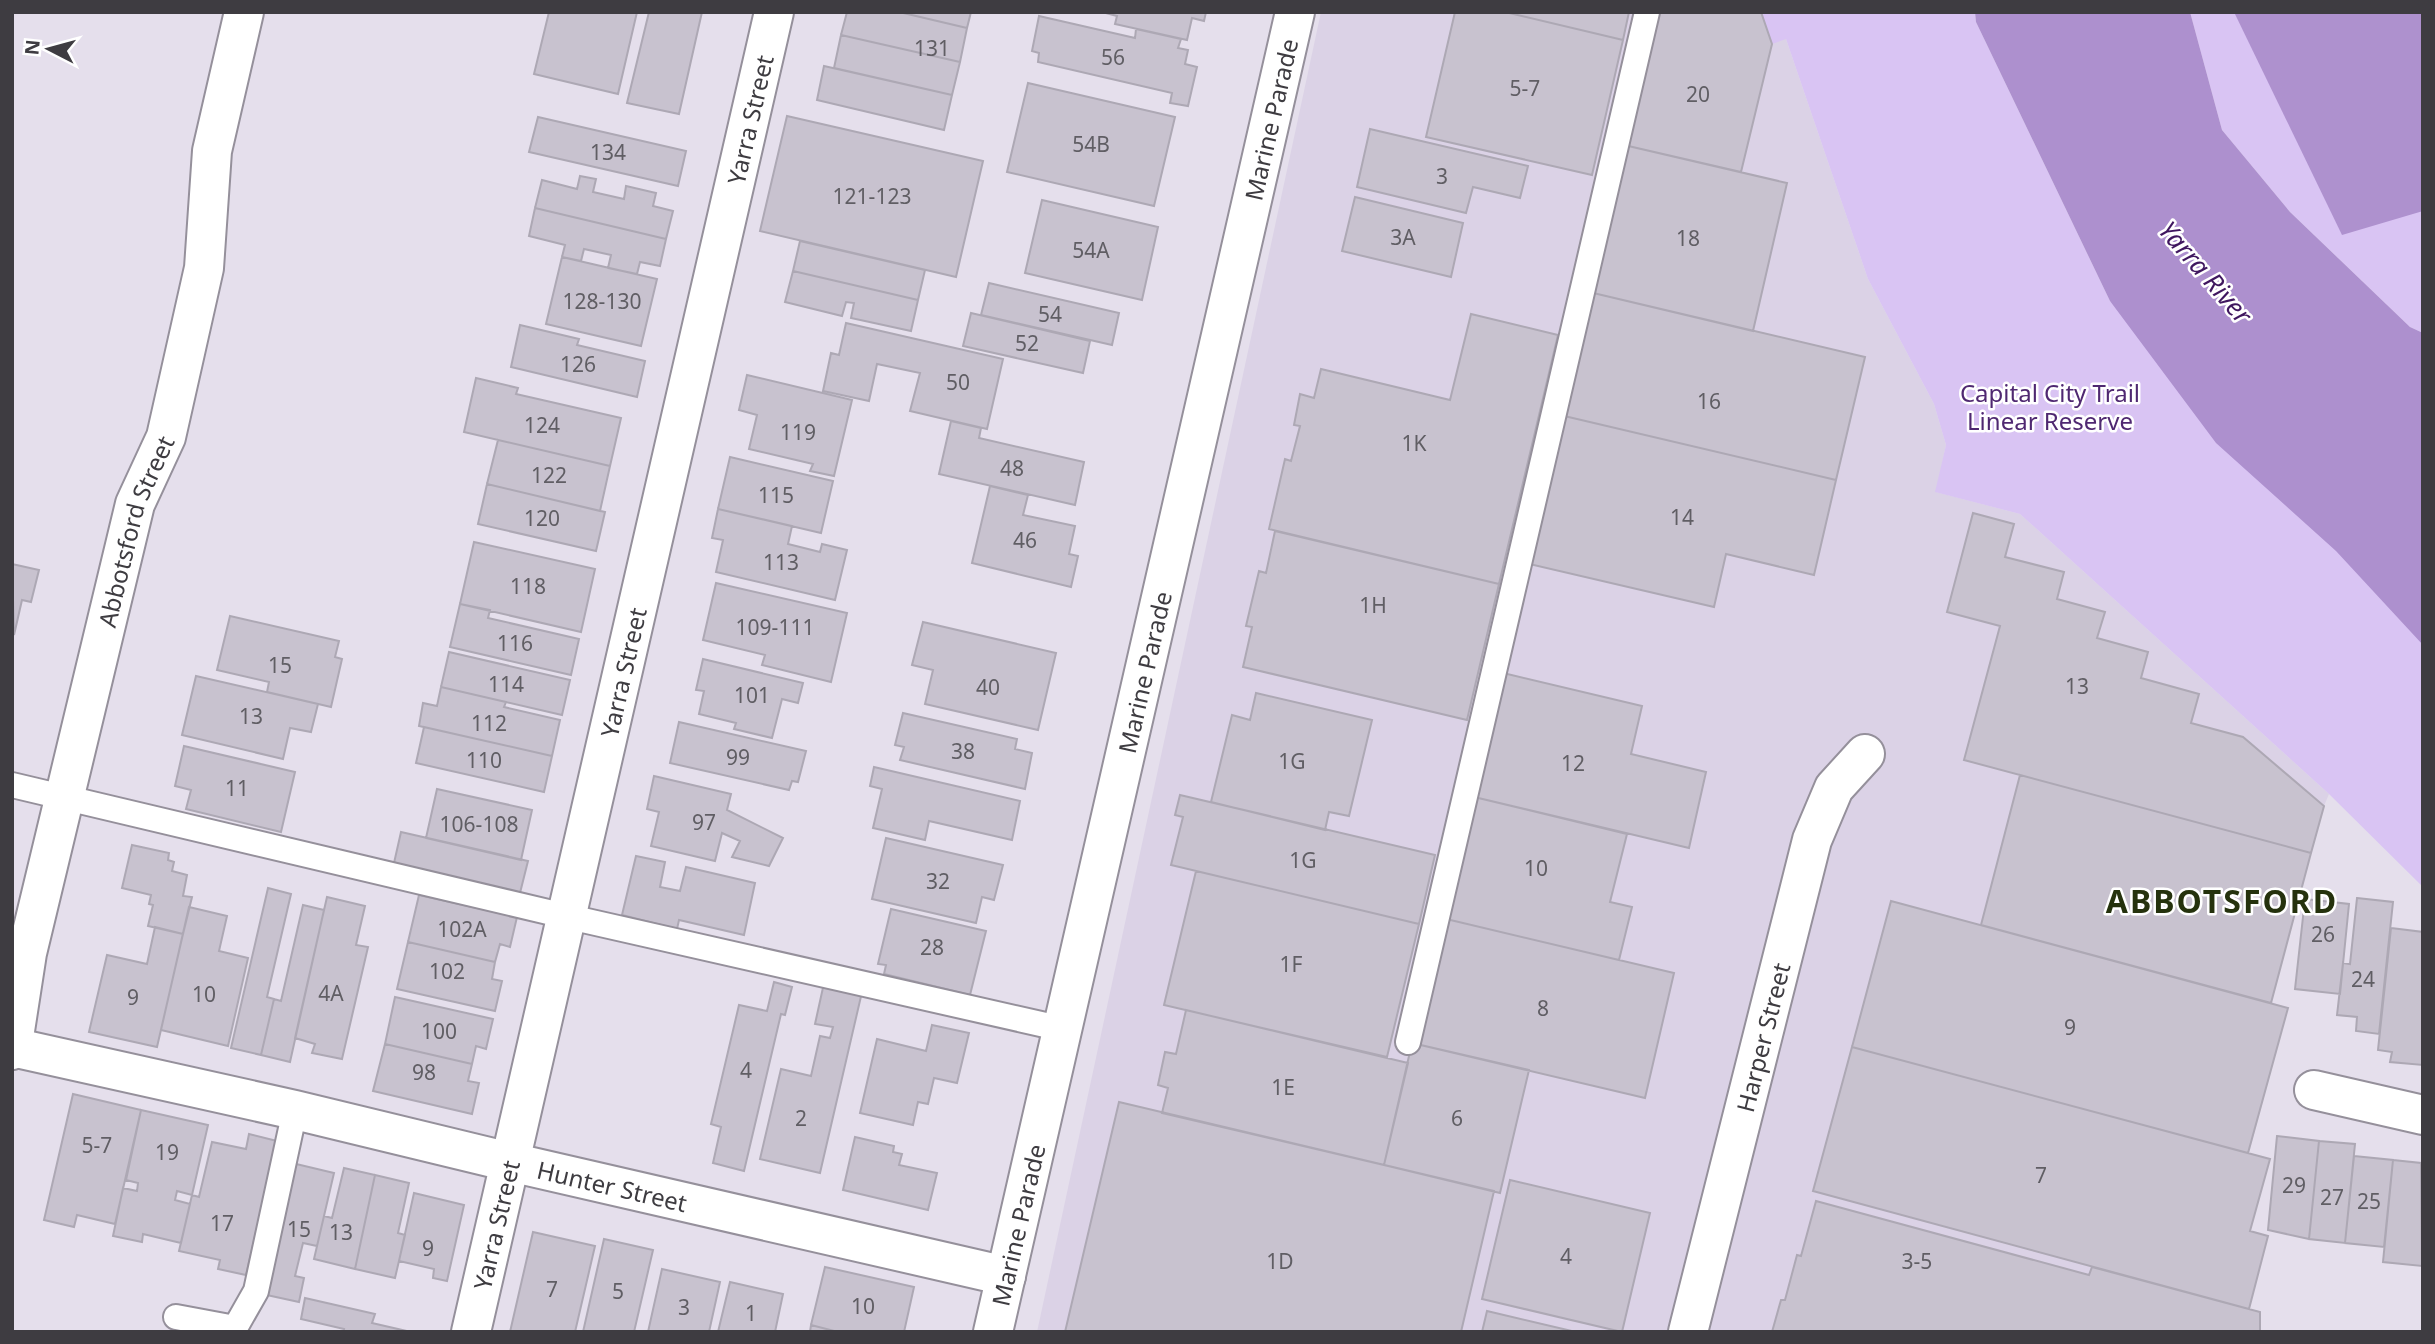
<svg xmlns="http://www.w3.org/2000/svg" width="2435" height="1344" font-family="'Noto Sans',sans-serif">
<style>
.built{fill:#dbd2e6}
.green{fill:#d9c4f3}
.forest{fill:#ae91ce}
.water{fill:#ad90ce}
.building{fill:#c8c2cf;stroke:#ada8b4;stroke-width:2}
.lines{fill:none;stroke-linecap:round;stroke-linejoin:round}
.lane-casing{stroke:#95909b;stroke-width:28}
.street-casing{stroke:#95909b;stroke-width:42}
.lane{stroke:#fff;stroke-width:24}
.street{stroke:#fff;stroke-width:38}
.labels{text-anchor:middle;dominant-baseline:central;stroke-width:5;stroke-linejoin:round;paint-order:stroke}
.number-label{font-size:21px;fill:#605e64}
.street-label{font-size:24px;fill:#3e3c41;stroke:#fff}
.park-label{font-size:24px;fill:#4f2871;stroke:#fff}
.water-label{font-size:26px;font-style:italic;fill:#3f165f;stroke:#fff}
.district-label{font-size:32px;font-weight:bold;letter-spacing:2px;fill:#25320d;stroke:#fff}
</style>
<rect width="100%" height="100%" fill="#e5dfec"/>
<path class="built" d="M 1321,12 L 1761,12 L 1786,39 L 1868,279 L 1934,404 L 1946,445 L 1936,492 L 2020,514 L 2329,794 L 2324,806 L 2271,1002 L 2288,1008 L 2249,1153 L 2250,1231 L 2268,1236 L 2249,1309 L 2260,1312 L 2260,1332 L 1037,1332 Z"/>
<path class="green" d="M 1761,12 L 1975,12 L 1976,22 L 2110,301 L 2423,644 L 2423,887 L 2329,794 L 2020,514 L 1935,492 L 1946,445 L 1934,404 L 1868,279 L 1786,39 L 1772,44 Z
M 2190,12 L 2423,12 L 2423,333 L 2410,327 L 2290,212 L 2222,130 Z"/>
<path class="forest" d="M 2234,12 L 2423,12 L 2423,211 L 2342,235 Z"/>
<path class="water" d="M 1975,12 L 2190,12 L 2222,130 L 2290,212 L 2410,327 L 2423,333 L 2423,645 L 2336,551 L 2216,443 L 2110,301 L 1976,22 Z"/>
<path class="building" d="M 549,12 L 637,12 L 618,94 L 534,74 Z
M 649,12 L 702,12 L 679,114 L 627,103 Z
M 847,12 L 899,12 L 967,28 L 960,62 L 841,35 Z
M 899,12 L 971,12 L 967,28 Z
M 1102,12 L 1206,12 L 1204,21 L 1192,18 L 1187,40 L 1115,24 L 1117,16 Z
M 1455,12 L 1505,12 L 1623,40 L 1592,175 L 1426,137 Z
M 1505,12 L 1629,12 L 1623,40 Z
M 1655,12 L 1761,12 L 1772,44 L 1741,172 L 1624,145 Z
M 1039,16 L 1135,38 L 1136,29 L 1181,39 L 1178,48 L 1188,50 L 1185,64 L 1197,67 L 1188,106 L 1170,103 L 1172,93 L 1038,62 L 1039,53 L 1032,51 Z
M 841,35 L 960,62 L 952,95 L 834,68 Z
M 824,66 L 952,95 L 944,130 L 817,100 Z
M 1028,83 L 1175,117 L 1154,206 L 1007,172 Z
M 787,116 L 983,161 L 956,277 L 760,231 Z
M 538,117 L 686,151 L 678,186 L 529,152 Z
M 1370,129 L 1528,166 L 1520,198 L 1473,187 L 1466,213 L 1357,187 Z
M 1624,145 L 1787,183 L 1753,331 L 1589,292 Z
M 580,176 L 596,179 L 593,192 L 624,199 L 626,186 L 656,193 L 653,206 L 673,211 L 666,239 L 535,208 L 542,180 L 577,189 Z
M 1355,197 L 1463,223 L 1451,277 L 1342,251 Z
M 1042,200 L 1158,227 L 1142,300 L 1025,273 Z
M 535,208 L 666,239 L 660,266 L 640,262 L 637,274 L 608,268 L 611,255 L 584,249 L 581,261 L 562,257 L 565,245 L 529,236 Z
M 800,241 L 925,270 L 918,300 L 793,271 Z
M 562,257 L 657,279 L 641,346 L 546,324 Z
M 793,271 L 918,300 L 911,331 L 851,318 L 854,303 L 846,302 L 842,316 L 785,302 Z
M 989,283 L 1119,313 L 1112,345 L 981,315 Z
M 1589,292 L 1865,357 L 1836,480 L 1560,415 Z
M 971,313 L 1090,341 L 1083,373 L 963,346 Z
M 1471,314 L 1558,335 L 1499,584 L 1269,529 L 1285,459 L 1291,461 L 1300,426 L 1294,425 L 1300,394 L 1314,398 L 1321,369 L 1450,400 Z
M 846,323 L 1003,359 L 987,429 L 910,411 L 920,373 L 877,364 L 869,401 L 823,391 L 831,353 L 839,355 Z
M 520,325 L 579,339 L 577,345 L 645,361 L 637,397 L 511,367 Z
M 747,375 L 852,400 L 834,476 L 810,471 L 813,464 L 749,449 L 757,415 L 739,410 Z
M 476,378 L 518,388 L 516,394 L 621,418 L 610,466 L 464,432 Z
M 1560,415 L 1836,480 L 1814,575 L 1726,554 L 1714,607 L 1525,563 Z
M 951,421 L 981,428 L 979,438 L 1084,462 L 1075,505 L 939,474 Z
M 498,440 L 610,466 L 600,511 L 487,484 Z
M 730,457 L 833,481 L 821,533 L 718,509 Z
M 487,484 L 605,512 L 596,551 L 478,524 Z
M 990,486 L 1028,495 L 1023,515 L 1075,526 L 1069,554 L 1078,556 L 1071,587 L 972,563 Z
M 718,509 L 792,526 L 788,544 L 820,552 L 822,544 L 847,550 L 835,600 L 716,572 L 723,540 L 712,538 Z
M 1973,513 L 2014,524 L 2005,557 L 2064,572 L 2057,599 L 2105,612 L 2097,638 L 2148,652 L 2141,678 L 2199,694 L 2191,723 L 2243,737 L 2324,806 L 2311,853 L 1964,760 L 2000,626 L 1947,612 Z
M 1275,531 L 1499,584 L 1467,720 L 1243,667 L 1252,627 L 1246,626 L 1259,571 L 1266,573 Z
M 474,542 L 595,569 L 581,632 L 460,604 Z
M 12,564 L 39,570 L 31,602 L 22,600 L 14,635 Z
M 716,583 L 847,613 L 831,682 L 762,665 L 765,655 L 703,640 Z
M 460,604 L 490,610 L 488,618 L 579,639 L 571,675 L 450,647 Z
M 230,616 L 339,641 L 335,657 L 342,659 L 331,707 L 267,692 L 269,682 L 217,670 Z
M 923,622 L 1056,653 L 1038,730 L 925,704 L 933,670 L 912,665 Z
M 449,652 L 570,680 L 562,715 L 441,687 Z
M 703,659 L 803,683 L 798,703 L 782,699 L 772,738 L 734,729 L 736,723 L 699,714 L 704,691 L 696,690 Z
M 1499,672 L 1642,706 L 1631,754 L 1706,772 L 1689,848 L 1470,796 Z
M 196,676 L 318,704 L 311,732 L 290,728 L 283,759 L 182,735 Z
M 441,687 L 506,702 L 504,707 L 560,720 L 552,756 L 419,726 L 423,703 L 437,706 Z
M 1256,693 L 1372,720 L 1349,816 L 1329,812 L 1325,830 L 1211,802 L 1232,715 L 1250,720 Z
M 903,713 L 1017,739 L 1015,749 L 1032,753 L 1025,789 L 900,760 L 904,747 L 895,745 Z
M 679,722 L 806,751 L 798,782 L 792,781 L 789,790 L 670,763 Z
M 424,727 L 552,756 L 544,792 L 416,763 Z
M 184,746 L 295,772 L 281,832 L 186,809 L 191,790 L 175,786 Z
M 874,767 L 1020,801 L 1012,840 L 929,821 L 925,840 L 873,828 L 882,789 L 870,786 Z
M 2020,775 L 2311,853 L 2271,1003 L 1981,925 Z
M 654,776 L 731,794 L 727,810 L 783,838 L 769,866 L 732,857 L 740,841 L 722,833 L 715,861 L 651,846 L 659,812 L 647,809 Z
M 437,789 L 532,810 L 521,860 L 426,838 Z
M 1180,795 L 1435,855 L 1419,924 L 1171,865 L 1183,817 L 1175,815 Z
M 1470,796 L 1627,834 L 1610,902 L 1632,907 L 1619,960 L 1442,918 Z
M 401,832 L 528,861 L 520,893 L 394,863 Z
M 886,838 L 1003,865 L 994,900 L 982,897 L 976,923 L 872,899 Z
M 132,845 L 169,853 L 168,860 L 174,862 L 172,871 L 187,875 L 183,896 L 192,897 L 183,934 L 148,926 L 153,905 L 149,904 L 151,895 L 122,888 Z
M 636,856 L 665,862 L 660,887 L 680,891 L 686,867 L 755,883 L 744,935 L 679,920 L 677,929 L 622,915 Z
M 1196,871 L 1419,924 L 1387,1057 L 1164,1005 Z
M 268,888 L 291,894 L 267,997 L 274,999 L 261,1055 L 231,1048 Z
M 419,895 L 517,917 L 510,947 L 500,944 L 495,962 L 408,942 Z
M 327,897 L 365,906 L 356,945 L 368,947 L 342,1059 L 312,1053 L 315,1044 L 295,1038 Z
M 2357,898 L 2393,902 L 2379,1034 L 2356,1031 L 2357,1017 L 2337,1015 L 2343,963 L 2350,964 Z
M 2305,899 L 2349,904 L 2340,994 L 2295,989 Z
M 1891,901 L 2288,1008 L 2248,1153 L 1852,1047 Z
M 303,905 L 324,910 L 290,1062 L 261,1055 L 274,999 L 281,1001 Z
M 189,907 L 227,916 L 219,951 L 248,958 L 228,1046 L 161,1030 Z
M 891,909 L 986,931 L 970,995 L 884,974 L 886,965 L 878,964 Z
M 1442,918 L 1674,973 L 1645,1098 L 1412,1043 Z
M 155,927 L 183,934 L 157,1047 L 89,1032 L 107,955 L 147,964 Z
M 2391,928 L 2423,932 L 2423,1065 L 2390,1062 L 2392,1052 L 2378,1050 Z
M 408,942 L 495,962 L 492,979 L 502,981 L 495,1011 L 397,989 Z
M 774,982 L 792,987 L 785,1015 L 781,1014 L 744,1171 L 713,1163 L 721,1127 L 711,1124 L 739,1005 L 767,1011 Z
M 824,983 L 862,992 L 820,1173 L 760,1159 L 781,1069 L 811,1076 L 820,1036 L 830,1038 L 833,1027 L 815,1024 Z
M 395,997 L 493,1019 L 486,1049 L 476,1046 L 472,1064 L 385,1044 Z
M 1186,1010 L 1408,1063 L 1384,1165 L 1162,1113 L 1168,1088 L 1158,1085 L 1165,1052 L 1176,1054 Z
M 932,1025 L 969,1033 L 957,1083 L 934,1078 L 928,1104 L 918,1102 L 913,1125 L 860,1113 L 877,1039 L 926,1051 Z
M 1412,1043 L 1529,1070 L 1500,1193 L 1384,1165 Z
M 385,1044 L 472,1064 L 468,1081 L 479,1083 L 472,1114 L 373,1091 Z
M 1852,1047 L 2270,1159 L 2250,1231 L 2268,1236 L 2249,1309 L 1813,1191 Z
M 73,1094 L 141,1110 L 115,1224 L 77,1215 L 74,1227 L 44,1220 Z
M 1119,1102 L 1494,1191 L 1461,1332 L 1065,1332 Z
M 141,1110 L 208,1125 L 192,1195 L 177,1191 L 175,1200 L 190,1204 L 181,1243 L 143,1234 L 142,1242 L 113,1236 L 123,1188 L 137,1191 L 138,1183 L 126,1180 Z
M 249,1134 L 277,1141 L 246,1275 L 218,1269 L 220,1260 L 179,1251 L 192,1195 L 199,1197 L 212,1142 L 246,1149 Z
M 2277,1136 L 2319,1141 L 2309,1239 L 2268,1230 Z
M 855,1137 L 894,1146 L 893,1152 L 902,1154 L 899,1165 L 937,1173 L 928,1210 L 843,1190 Z
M 2319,1141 L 2355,1144 L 2345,1243 L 2309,1239 Z
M 2354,1156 L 2393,1160 L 2384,1247 L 2345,1243 Z
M 2393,1160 L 2421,1163 L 2422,1266 L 2383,1262 Z
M 292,1163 L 334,1173 L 317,1246 L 303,1243 L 295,1276 L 304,1278 L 299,1302 L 262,1294 Z
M 344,1168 L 375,1175 L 355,1269 L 314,1259 L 324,1216 L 332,1218 Z
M 375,1175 L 409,1183 L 398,1233 L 405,1235 L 395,1278 L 355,1269 Z
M 1510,1180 L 1650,1213 L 1622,1332 L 1482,1299 Z
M 414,1193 L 464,1205 L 447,1281 L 433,1278 L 434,1269 L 399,1261 Z
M 1816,1201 L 2089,1275 L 2092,1267 L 2260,1312 L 2260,1332 L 1772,1332 L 1781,1300 L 1785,1300 L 1797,1255 L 1801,1256 Z
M 533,1232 L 595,1246 L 575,1332 L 510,1332 Z
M 604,1239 L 653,1250 L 634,1332 L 583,1332 Z
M 825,1267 L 914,1287 L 904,1332 L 838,1332 L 811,1325 Z
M 662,1269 L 720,1282 L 709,1332 L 648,1332 Z
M 730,1282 L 783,1294 L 775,1332 L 718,1332 Z
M 305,1298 L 375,1314 L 372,1323 L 411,1332 L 343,1332 L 344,1329 L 301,1319 Z
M 1487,1311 L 1576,1332 L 1482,1332 Z
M 811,1325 L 838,1332 L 810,1332 Z"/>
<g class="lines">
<defs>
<path id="lane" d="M 12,785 L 565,916 L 1063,1029
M 1408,1042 L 1647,12
M 176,1317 L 235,1328 L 256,1291 L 295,1110"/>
<g id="street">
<path id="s1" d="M 12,1047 L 295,1110 L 510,1162 L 1006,1276"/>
<path id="s2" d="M 12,1050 L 27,953 L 135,504 L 166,437 L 204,268 L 212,151 L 244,12"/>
<path d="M 2314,1090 L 2423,1115"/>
<path id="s3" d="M 471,1332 L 774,12"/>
<path id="s4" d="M 993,1332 L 1295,12"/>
<path id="s5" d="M 1688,1332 L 1812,840 L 1834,788 L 1865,754"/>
</g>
</defs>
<use href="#lane" class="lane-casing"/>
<use href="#street" class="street-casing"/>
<use href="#lane" class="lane"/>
<use href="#street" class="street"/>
</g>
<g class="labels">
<g class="number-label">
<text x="932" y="48">131</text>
<text x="1113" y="57">56</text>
<text x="1525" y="88">5-7</text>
<text x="1698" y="94">20</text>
<text x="1091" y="144">54B</text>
<text x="608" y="152">134</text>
<text x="1442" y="176">3</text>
<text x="872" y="196">121-123</text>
<text x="1403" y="237">3A</text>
<text x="1688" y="238">18</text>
<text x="1091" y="250">54A</text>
<text x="602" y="301">128-130</text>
<text x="1050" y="314">54</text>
<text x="1027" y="343">52</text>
<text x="578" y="364">126</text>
<text x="958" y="382">50</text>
<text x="1709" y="401">16</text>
<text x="542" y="425">124</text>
<text x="798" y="432">119</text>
<text x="1414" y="443">1K</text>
<text x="1012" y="468">48</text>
<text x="549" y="475">122</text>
<text x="776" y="495">115</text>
<text x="1682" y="517">14</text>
<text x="542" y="518">120</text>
<text x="1025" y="540">46</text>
<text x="781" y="562">113</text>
<text x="528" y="586">118</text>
<text x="1373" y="605">1H</text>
<text x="775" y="627">109-111</text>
<text x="515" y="643">116</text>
<text x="280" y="665">15</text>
<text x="506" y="684">114</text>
<text x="2077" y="686">13</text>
<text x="988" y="687">40</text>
<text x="752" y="695">101</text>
<text x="251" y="716">13</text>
<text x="489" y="723">112</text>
<text x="963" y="751">38</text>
<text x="738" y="757">99</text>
<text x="484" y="760">110</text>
<text x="1292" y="761">1G</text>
<text x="1573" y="763">12</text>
<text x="237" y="788">11</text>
<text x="704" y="822">97</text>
<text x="479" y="824">106-108</text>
<text x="1303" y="860">1G</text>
<text x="1536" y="868">10</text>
<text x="938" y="881">32</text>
<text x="462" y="929">102A</text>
<text x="2323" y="934">26</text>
<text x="932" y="947">28</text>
<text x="1291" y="964">1F</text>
<text x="447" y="971">102</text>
<text x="2363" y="979">24</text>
<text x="331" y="993">4A</text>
<text x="204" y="994">10</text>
<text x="133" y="997">9</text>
<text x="1543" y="1008">8</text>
<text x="2070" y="1027">9</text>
<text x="439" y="1031">100</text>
<text x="746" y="1070">4</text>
<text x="424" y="1072">98</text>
<text x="1283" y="1087">1E</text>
<text x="801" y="1118">2</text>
<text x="1457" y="1118">6</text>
<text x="97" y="1145">5-7</text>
<text x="167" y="1152">19</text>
<text x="2041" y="1175">7</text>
<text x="2294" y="1185">29</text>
<text x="2332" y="1197">27</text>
<text x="2369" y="1201">25</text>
<text x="222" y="1223">17</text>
<text x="299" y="1229">15</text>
<text x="341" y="1232">13</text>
<text x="428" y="1248">9</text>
<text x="1566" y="1256">4</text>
<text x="1280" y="1261">1D</text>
<text x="1917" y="1261">3-5</text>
<text x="552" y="1289">7</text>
<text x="618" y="1291">5</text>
<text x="863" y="1306">10</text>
<text x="684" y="1307">3</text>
<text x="751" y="1313">1</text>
</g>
<g class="street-label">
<text stroke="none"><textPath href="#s3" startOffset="1244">Yarra Street</textPath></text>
<text stroke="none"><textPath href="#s4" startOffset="1244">Marine Parade</textPath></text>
<text stroke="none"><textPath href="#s2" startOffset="534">Abbotsford Street</textPath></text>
<text stroke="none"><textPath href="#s3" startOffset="677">Yarra Street</textPath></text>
<text stroke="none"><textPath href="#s4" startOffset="677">Marine Parade</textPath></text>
<text stroke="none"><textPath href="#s5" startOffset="304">Harper Street</textPath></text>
<text stroke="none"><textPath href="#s1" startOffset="616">Hunter Street</textPath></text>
<text stroke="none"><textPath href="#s3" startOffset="110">Yarra Street</textPath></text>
<text stroke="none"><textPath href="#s4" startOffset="110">Marine Parade</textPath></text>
</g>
<g class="park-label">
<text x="2050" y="392">Capital City Trail<tspan x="2050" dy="28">Linear Reserve</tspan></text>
</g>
<g class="water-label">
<text transform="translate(2206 272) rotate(49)">Yarra River</text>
</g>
<g class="district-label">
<text x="2222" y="900">ABBOTSFORD</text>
</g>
</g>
<rect width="2435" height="1344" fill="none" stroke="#3e3c41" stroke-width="28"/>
<g transform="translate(49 49) rotate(276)" stroke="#ffffff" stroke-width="5" paint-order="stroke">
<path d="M0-5L12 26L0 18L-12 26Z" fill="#3e3c41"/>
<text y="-10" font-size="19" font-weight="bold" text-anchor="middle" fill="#3e3c41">N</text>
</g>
</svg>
